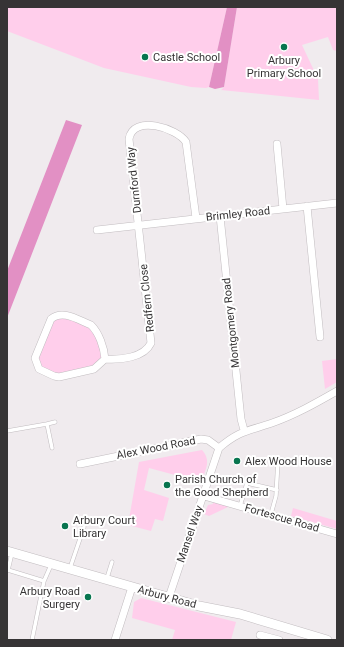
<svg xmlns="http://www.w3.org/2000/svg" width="344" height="647" font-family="Roboto,sans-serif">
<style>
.green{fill:#ffceeb}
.forest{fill:#e290c4}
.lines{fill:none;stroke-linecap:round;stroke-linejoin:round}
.service-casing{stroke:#c2bdc0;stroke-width:4.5}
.minor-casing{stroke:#c2bdc0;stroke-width:8}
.tertiary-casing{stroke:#c2bdc0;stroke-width:10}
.service{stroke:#fff;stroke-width:3.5}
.minor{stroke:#fff;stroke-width:7}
.tertiary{stroke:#fff;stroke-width:9}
.poi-dot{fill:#08754f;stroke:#fff;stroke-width:1.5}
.labels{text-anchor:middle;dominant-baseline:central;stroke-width:4;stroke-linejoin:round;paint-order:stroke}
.poi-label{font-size:11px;fill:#363435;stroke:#fff;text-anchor:start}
.street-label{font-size:11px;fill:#363435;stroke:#fff}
</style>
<rect width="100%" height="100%" fill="#f0ebee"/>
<path class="green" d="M 7,7 L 227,7 L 209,87 L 206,88 L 191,87 L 104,68 L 7,31 Z
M 237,7 L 337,7 L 337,51 L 333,50 L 328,37 L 302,45 L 318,79 L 319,100 L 221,90 L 224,87 Z
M 57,318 C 67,318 79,322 89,327 C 98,332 108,357 97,364 C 93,367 86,367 82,368 C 68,372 40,381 39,358 L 51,322 Z
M 337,359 L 337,382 L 325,389 L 322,361 Z
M 202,450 C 212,461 205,470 201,482 L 149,468 L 144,490 L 169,498 L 163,521 L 155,519 L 151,531 L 128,525 L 139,462 Z
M 213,501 L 228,505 L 228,507 L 209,516 L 204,514 L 208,505 L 213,504 Z
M 293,508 L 337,521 L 337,529 L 291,516 Z
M 141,598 L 236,622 L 231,640 L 172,640 L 175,630 L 132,618 L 134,602 Z"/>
<path class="forest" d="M 227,7 L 237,7 L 224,87 L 215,89 L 209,87 Z
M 66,120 L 82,125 L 7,318 L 7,271 Z"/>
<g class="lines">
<defs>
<path id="service" d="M 47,424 L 55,422
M 7,431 L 47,424 L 52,448
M 240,506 L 247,483 L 277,490
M 271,514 L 276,496 L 278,460
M 12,553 L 8,570 L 44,581 L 51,565
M 70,568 L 84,527
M 107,578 L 112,562
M 32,640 L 44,581"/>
<path id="minor" d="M 277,144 L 283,209
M 307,206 L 320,337
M 220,216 L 241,419 L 244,430
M 97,230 L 337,203
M 105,359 C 104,347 99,333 91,325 C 78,320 63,309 51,319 L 35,358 L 39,369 L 54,376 L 59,377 L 94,369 L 105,359 C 120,360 144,358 151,343 L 129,139 C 133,114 177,128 186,142 L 196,218
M 219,448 C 240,430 249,431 272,423 C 295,415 316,403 337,391
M 80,464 L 201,439 L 208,440 L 219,448
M 204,496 L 337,534
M 169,597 L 219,448
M 260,635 L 279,640
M 115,640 L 132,587"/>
<path id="tertiary" d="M 7,551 L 199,606 L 240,614 L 327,640"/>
</defs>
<use href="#service" class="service-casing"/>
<use href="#minor" class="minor-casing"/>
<use href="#tertiary" class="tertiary-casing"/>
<use href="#service" class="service"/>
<use href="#minor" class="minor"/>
<use href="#tertiary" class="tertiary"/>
</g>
<g class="poi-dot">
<circle cx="284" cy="47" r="4"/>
<circle cx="145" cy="57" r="4"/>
<circle cx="237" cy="461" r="4"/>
<circle cx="167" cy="485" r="4"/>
<circle cx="65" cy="526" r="4"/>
<circle cx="88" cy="597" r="4"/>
</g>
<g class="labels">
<g class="poi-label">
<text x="153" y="57">Castle School</text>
<text x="284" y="60" text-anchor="middle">Arbury<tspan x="284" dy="13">Primary School</tspan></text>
<text x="245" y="461">Alex Wood House</text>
<text x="175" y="479">Parish Church of<tspan x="175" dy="13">the Good Shepherd</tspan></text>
<text x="73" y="520">Arbury Court<tspan x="73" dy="13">Library</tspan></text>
<text x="80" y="591" text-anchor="end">Arbury Road<tspan x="80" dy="13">Surgery</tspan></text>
</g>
<g class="street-label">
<text transform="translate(134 180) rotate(-96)">Durnford Way</text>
<text transform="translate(238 214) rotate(-6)">Brimley Road</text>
<text transform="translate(147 298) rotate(-96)">Redfern Close</text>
<text transform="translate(231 323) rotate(-96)">Montgomery Road</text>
<text transform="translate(156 448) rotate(-11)">Alex Wood Road</text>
<text transform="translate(282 518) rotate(16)">Fortescue Road</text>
<text transform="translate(190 534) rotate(-71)">Mansel Way</text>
<text transform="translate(167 597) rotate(15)">Arbury Road</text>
</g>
</g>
<rect width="344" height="647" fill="none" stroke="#363435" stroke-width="16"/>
</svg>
